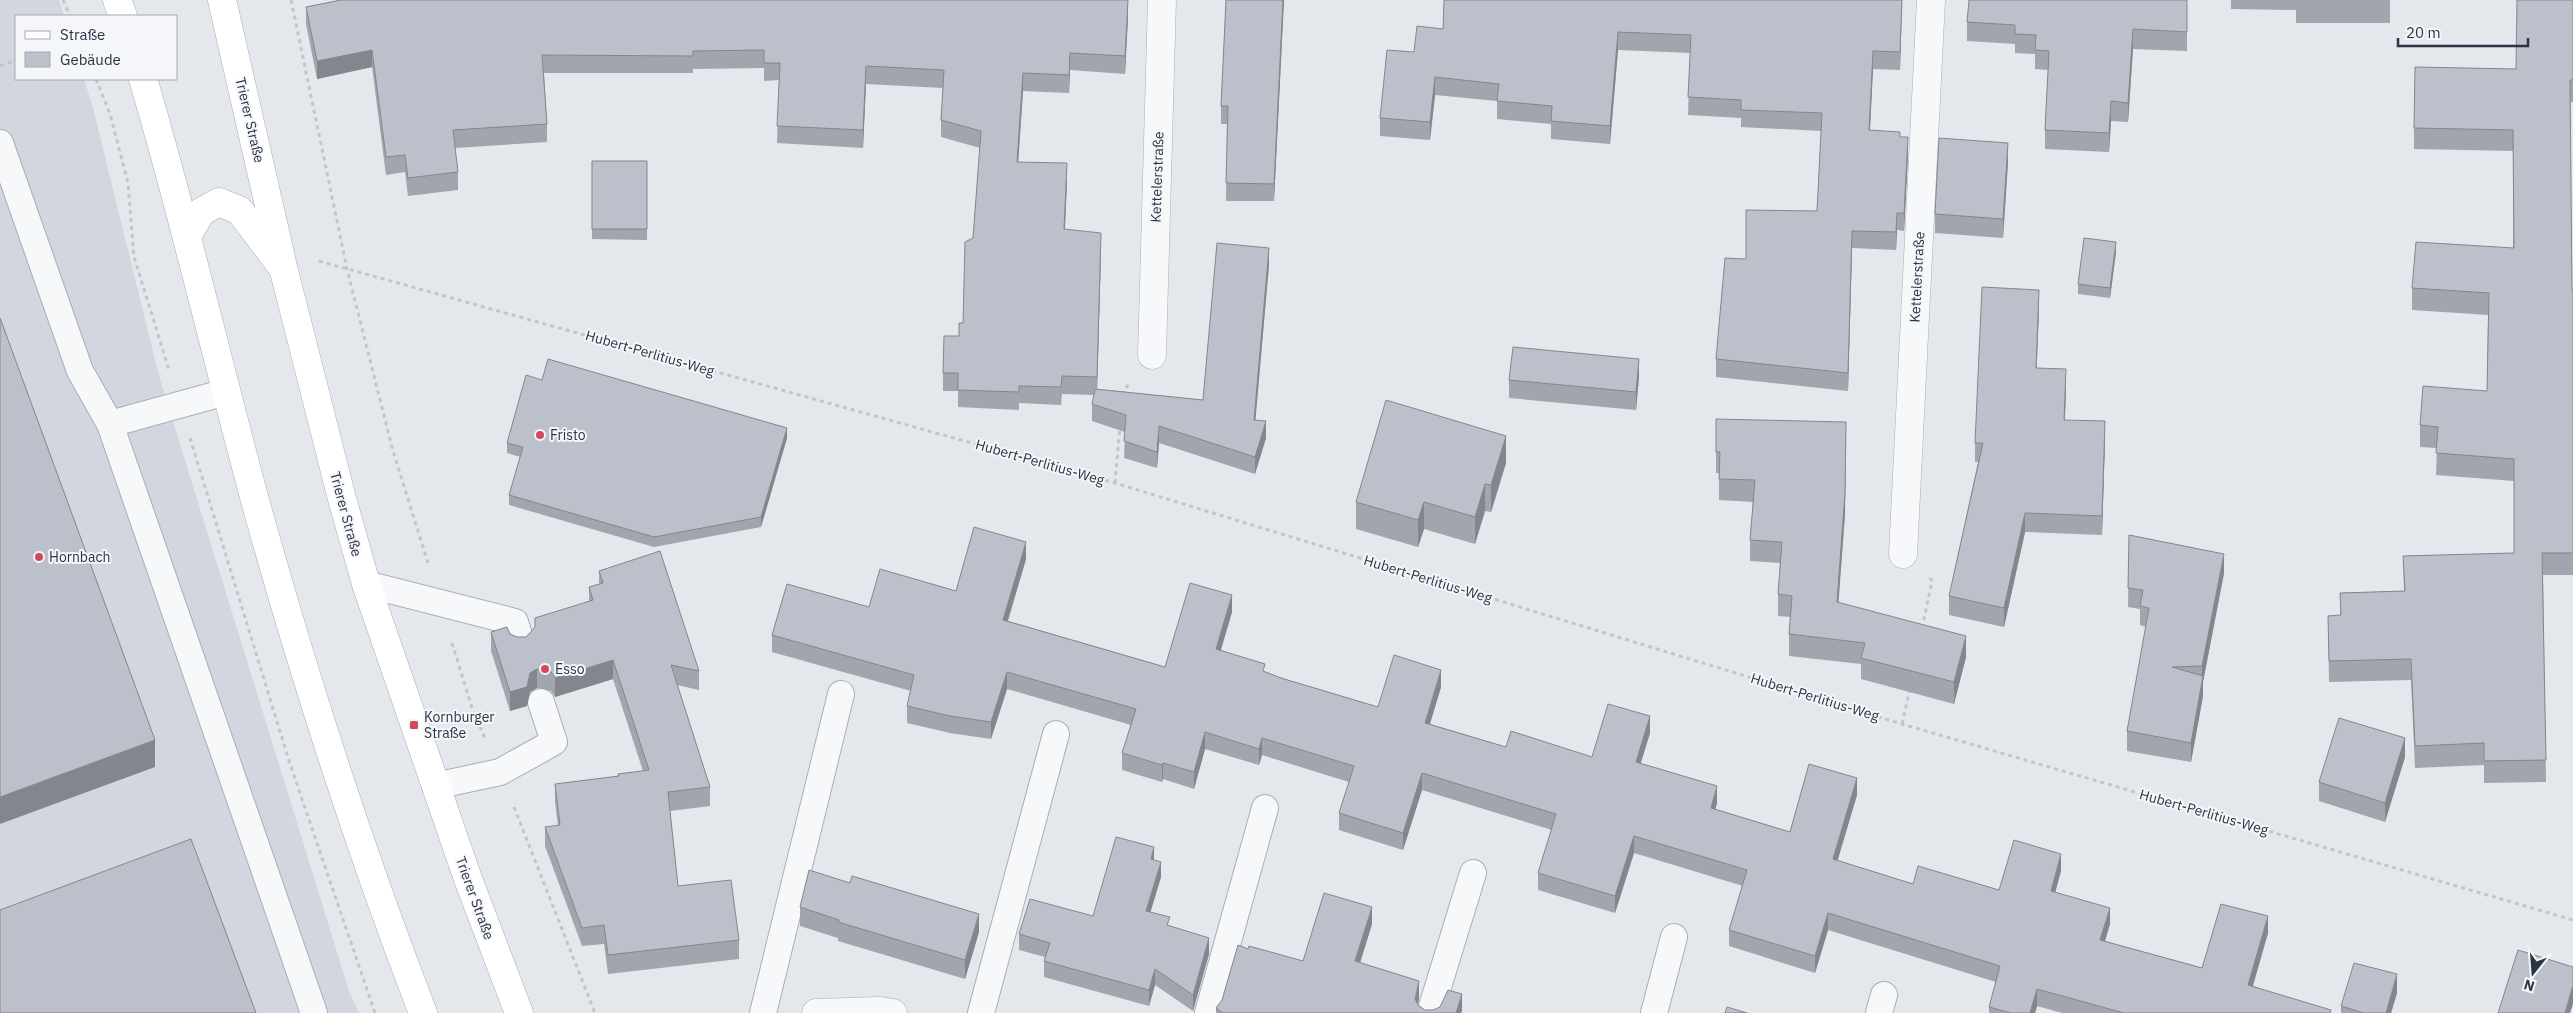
<svg xmlns="http://www.w3.org/2000/svg" width="2573" height="1013" font-family="'IBM Plex Sans',sans-serif">
<style>
.built{fill:#d2d6de}
.lines{fill:none;stroke-linecap:round;stroke-linejoin:round}
.lane-casing{stroke:#a9aeb7;stroke-width:28}
.street-casing{stroke:#a9aeb7;stroke-width:29}
.secondary-casing{stroke:#a9aeb7;stroke-width:29}
.path{stroke:#c2c5cb;stroke-width:3;stroke-dasharray:4 4;stroke-linecap:butt}
.lane{stroke:#f7f8fa;stroke-width:26}
.street{stroke:#f7f8fa;stroke-width:28}
.secondary{stroke:#fff;stroke-width:28}
.wall{fill:#a1a5ae}
.shaded-wall{fill:#83868d}
.building{fill:#bbc0ca;stroke:#83868d}
.poi-dot{fill:#d1495b;stroke:#f4f6f9;stroke-width:2}
.labels{text-anchor:middle;dominant-baseline:central;stroke-width:4;stroke-linejoin:round;paint-order:stroke}
.street-label{font-size:14px;fill:#2b3445;stroke:#f4f6f9}
.poi-label{font-size:14px;fill:#2b3445;stroke:#f4f6f9;text-anchor:start}
</style>
<rect width="100%" height="100%" fill="#e4e7ec"/>
<path class="built" d="M 0,0 L 59,0 L 64,16 L 16,16 L 16,79 L 84,79 L 93,108 L 159,376 L 349,991 L 359,1013 L 0,1013 Z"/>
<g class="lines">
<defs>
<path id="lane" d="M 0,143 L 80,371 L 110,424 L 226,392
M 110,424 L 314,1013
M 366,584 L 515,622 L 521,642
M 435,786 L 500,772 L 554,742 L 541,702
M 763,1013 L 841,694
M 981,1013 L 1056,734
M 1208,1013 L 1265,808
M 1430,1013 L 1473,873
M 1654,1013 L 1674,937
M 1879,1013 L 1884,995"/>
<path id="street" d="M 1152,355 L 1162,0
M 1903,554 L 1931,0
M 816,1013 L 880,1011 L 893,1013"/>
<path id="secondary" d="M 117,0 L 123,16
M 222,0 L 284,271 L 341,495 L 366,584 L 468,879 L 519,1013
M 143,79 C 186,223 219,370 259,515 C 306,683 360,850 423,1013
M 187,236 L 201,212 L 219,202 L 239,210 L 279,263"/>
</defs>
<use href="#lane" class="lane-casing"/>
<use href="#street" class="street-casing"/>
<use href="#secondary" class="secondary-casing"/>
<path class="path" d="M 63,0 L 70,16
M 291,0 L 347,269 L 393,451 L 428,563
M 0,66 L 16,60
M 96,79 L 110,114 L 128,183 L 134,257 L 169,370
M 319,261 L 1115,483 L 1902,724 L 2573,920
M 1122,395 L 1129,383
M 190,438 L 290,764 L 375,1013
M 1115,483 L 1120,426
M 1922,628 L 1932,581 L 1930,578
M 452,643 L 473,711 L 485,738
M 1902,724 L 1910,688
M 514,807 L 595,1013"/>
<use href="#lane" class="lane"/>
<use href="#street" class="street"/>
<use href="#secondary" class="secondary"/>
</g>
<path class="wall" d="M 1226,0 L 1284,0 L 1274,201 L 1226,201 L 1227,124 L 1221,124 L 1221,106 Z
M 1444,0 L 1902,0 L 1900,70 L 1873,69 L 1870,130 L 1900,137 L 1908,155 L 1904,231 L 1897,230 L 1896,250 L 1852,248 L 1848,391 L 1716,377 L 1716,359 L 1746,259 L 1817,211 L 1821,131 L 1741,127 L 1741,118 L 1688,115 L 1690,53 L 1618,50 L 1610,144 L 1551,139 L 1551,124 L 1497,119 L 1497,101 L 1435,95 L 1430,140 L 1380,136 L 1380,118 L 1414,52 L 1443,29 Z
M 2187,0 L 2187,51 L 2133,49 L 2128,122 L 2111,121 L 2109,152 L 2045,149 L 2045,130 L 2048,70 L 2035,69 L 2035,54 L 2015,53 L 2015,44 L 1967,41 L 1967,22 Z
M 2231,0 L 2390,0 L 2390,23 L 2296,23 L 2296,10 L 2231,9 Z
M 2573,0 L 2573,102 L 2570,102 L 2572,289 L 2573,289 L 2573,575 L 2543,575 L 2546,782 L 2484,783 L 2484,765 L 2415,768 L 2411,680 L 2329,682 L 2328,616 L 2340,615 L 2340,593 L 2404,591 L 2403,556 L 2514,553 L 2514,481 L 2436,475 L 2437,448 L 2420,447 L 2420,425 L 2487,391 L 2488,315 L 2412,310 L 2412,288 L 2513,248 L 2513,151 L 2414,149 L 2414,128 L 2516,69 Z
M 306,7 L 1128,17 L 1125,74 L 1070,70 L 1069,93 L 1023,91 L 1018,162 L 1067,181 L 1065,229 L 1101,250 L 1097,389 L 1203,400 L 1269,265 L 1255,420 L 1266,438 L 1255,474 L 1159,443 L 1157,468 L 1124,458 L 1125,432 L 1092,421 L 1092,404 L 1094,395 L 1062,394 L 1061,405 L 1019,403 L 1019,410 L 958,407 L 958,391 L 943,391 L 943,373 L 959,336 L 963,323 L 973,238 L 980,148 L 941,137 L 941,120 L 943,88 L 866,84 L 863,148 L 777,143 L 779,80 L 764,81 L 764,68 L 693,69 L 693,73 L 544,73 L 547,124 L 547,142 L 455,148 L 458,172 L 458,190 L 408,196 L 405,172 L 386,175 L 372,67 L 317,79 L 306,24 Z
M 592,161 L 647,161 L 647,240 L 592,239 Z
M 2008,162 L 2003,238 L 1935,233 L 1935,214 Z
M 2116,252 L 2110,298 L 2078,294 L 2078,284 Z
M 2039,309 L 2036,368 L 2066,388 L 2065,420 L 2105,440 L 2102,535 L 2025,532 L 2004,627 L 1949,615 L 1949,596 L 1978,462 L 1975,462 L 1975,443 Z
M 1639,377 L 1636,410 L 1509,398 L 1509,380 Z
M 542,380 L 787,438 L 761,527 L 654,547 L 509,505 L 509,495 L 520,457 L 507,453 L 507,443 Z
M 1846,443 L 1845,514 L 1838,602 L 1966,657 L 1954,704 L 1861,679 L 1861,664 L 1789,656 L 1789,634 L 1791,617 L 1778,616 L 1778,594 L 1780,563 L 1750,561 L 1750,540 L 1753,502 L 1719,500 L 1719,473 L 1716,473 L 1716,452 Z
M 1506,463 L 1491,512 L 1485,511 L 1475,544 L 1424,529 L 1418,547 L 1356,529 L 1356,502 Z
M 2129,535 L 2224,573 L 2203,682 L 2203,696 L 2191,762 L 2127,751 L 2127,731 L 2146,627 L 2140,625 L 2140,609 L 2128,607 Z
M 1026,559 L 1008,621 L 1165,667 L 1232,612 L 1221,650 L 1265,672 L 1281,678 L 1378,707 L 1441,687 L 1430,724 L 1506,747 L 1592,757 L 1650,733 L 1640,763 L 1717,803 L 1715,809 L 1790,832 L 1857,795 L 1837,861 L 1913,884 L 1999,890 L 2061,871 L 2055,892 L 2110,924 L 2105,941 L 2202,968 L 2268,933 L 2253,986 L 2331,1013 L 2062,1013 L 2037,1006 L 2035,1013 L 1989,1013 L 1989,1007 L 1996,982 L 1828,930 L 1815,973 L 1729,946 L 1729,930 L 1743,886 L 1634,853 L 1615,913 L 1538,890 L 1538,873 L 1552,830 L 1422,790 L 1403,850 L 1339,830 L 1339,813 L 1349,782 L 1262,755 L 1259,765 L 1205,749 L 1194,789 L 1163,779 L 1162,782 L 1122,770 L 1122,753 L 1131,725 L 1007,689 L 991,739 L 950,733 L 907,723 L 907,706 L 911,691 L 772,652 L 772,635 L 869,607 L 956,591 Z
M 599,571 L 699,671 L 699,690 L 677,685 L 710,787 L 710,806 L 670,811 L 678,886 L 739,940 L 739,959 L 608,974 L 604,944 L 582,946 L 545,846 L 545,827 L 558,826 L 555,802 L 555,784 L 618,776 L 618,774 L 643,771 L 613,679 L 555,697 L 551,691 L 537,688 L 530,692 L 527,706 L 510,711 L 491,651 L 491,632 L 510,634 L 517,637 L 526,637 L 589,601 L 589,587 L 599,584 Z
M 2405,757 L 2385,822 L 2319,801 L 2319,782 Z
M 1154,860 L 1161,877 L 1150,912 L 1209,954 L 1193,1011 L 1155,985 L 1149,1006 L 1044,977 L 1044,961 L 1045,957 L 1019,950 L 1019,934 L 1093,916 Z
M 800,907 L 979,932 L 965,979 L 838,941 L 838,938 L 800,926 Z
M 1372,924 L 1360,963 L 1419,998 L 1418,1004 L 1419,1006 L 1425,1010 L 1462,1011 L 1461,1013 L 1216,1013 L 1216,1008 L 1222,1000 L 1248,949 L 1303,961 Z
M 2397,993 L 2391,1013 L 2341,1013 L 2341,1006 Z"/>
<path class="shaded-wall" d="M 1128,0 L 1128,17 L 1125,74 L 1125,56 Z
M 1283,0 L 1284,0 L 1274,201 L 1274,184 Z
M 1902,0 L 1900,70 L 1900,52 Z
M 2133,29 L 2133,49 L 2128,122 L 2128,103 Z
M 1618,32 L 1618,50 L 1610,144 L 1610,126 Z
M 372,50 L 372,67 L 317,79 L 317,61 Z
M 1873,51 L 1873,69 L 1869,148 L 1869,130 Z
M 1070,53 L 1070,70 L 1069,93 L 1069,75 Z
M 866,66 L 866,84 L 863,148 L 863,130 Z
M 1023,73 L 1023,91 L 1017,180 L 1017,162 Z
M 1435,77 L 1435,95 L 1430,140 L 1430,122 Z
M 2111,101 L 2111,121 L 2109,152 L 2109,133 Z
M 1908,137 L 1908,155 L 1904,231 L 1904,213 Z
M 2008,143 L 2008,162 L 2003,238 L 2003,219 Z
M 1067,163 L 1067,181 L 1064,247 L 1064,229 Z
M 1897,213 L 1897,230 L 1896,250 L 1896,232 Z
M 1852,231 L 1852,248 L 1848,391 L 1848,373 Z
M 1101,233 L 1101,250 L 1097,395 L 1097,377 Z
M 2116,242 L 2116,252 L 2110,298 L 2110,288 Z
M 1269,248 L 1269,265 L 1254,437 L 1254,420 Z
M 2039,290 L 2039,309 L 2036,387 L 2036,368 Z
M 1639,359 L 1639,377 L 1636,410 L 1636,392 Z
M 2066,369 L 2066,388 L 2064,439 L 2064,420 Z
M 1266,421 L 1266,438 L 1255,474 L 1255,457 Z
M 2105,421 L 2105,440 L 2102,535 L 2102,516 Z
M 1846,422 L 1845,514 L 1837,623 L 1837,602 Z
M 1159,426 L 1159,443 L 1157,468 L 1157,452 Z
M 787,428 L 787,438 L 761,527 L 761,517 Z
M 1506,436 L 1506,463 L 1491,512 L 1491,485 Z
M 1485,484 L 1485,511 L 1475,544 L 1475,517 Z
M 1424,502 L 1424,529 L 1418,547 L 1418,520 Z
M 2025,513 L 2025,532 L 2004,627 L 2004,608 Z
M 1026,542 L 1026,559 L 1003,636 L 1003,620 Z
M 2224,554 L 2224,573 L 2203,682 L 2203,696 L 2191,762 L 2191,743 L 2202,680 L 2202,666 Z
M 1232,595 L 1232,612 L 1216,666 L 1216,649 Z
M 1966,636 L 1966,657 L 1954,704 L 1954,682 Z
M 613,660 L 613,679 L 555,697 L 555,678 Z
M 537,669 L 537,688 L 530,692 L 527,706 L 510,711 L 510,692 L 530,673 Z
M 1441,670 L 1441,687 L 1425,740 L 1425,723 Z
M 1007,672 L 1007,689 L 991,739 L 991,722 Z
M 1650,716 L 1650,733 L 1636,779 L 1636,762 Z
M 1205,732 L 1205,749 L 1194,789 L 1194,772 Z
M 1262,738 L 1262,755 L 1259,765 L 1259,749 Z
M 2405,738 L 2405,757 L 2385,822 L 2385,803 Z
M 155,740 L 155,767 L 0,824 L 0,797 Z
M 1163,763 L 1163,779 L 1162,782 L 1162,765 Z
M 1422,773 L 1422,790 L 1403,850 L 1403,833 Z
M 1857,778 L 1857,795 L 1833,876 L 1833,859 Z
M 1717,786 L 1717,803 L 1711,825 L 1711,808 Z
M 1634,836 L 1634,853 L 1615,913 L 1615,896 Z
M 1154,847 L 1154,863 L 1151,859 Z
M 2061,854 L 2061,871 L 2051,908 L 2051,891 Z
M 1161,862 L 1161,877 L 1146,927 L 1146,911 Z
M 1372,907 L 1372,924 L 1355,979 L 1355,961 Z
M 2110,908 L 2110,924 L 2100,957 L 2100,940 Z
M 1828,913 L 1828,930 L 1815,973 L 1815,956 Z
M 979,914 L 979,932 L 965,979 L 965,960 Z
M 2268,916 L 2268,933 L 2248,1002 L 2248,985 Z
M 1209,938 L 1209,954 L 1193,1011 L 1193,995 Z
M 1155,969 L 1155,985 L 1149,1006 L 1149,990 Z
M 2397,974 L 2397,993 L 2391,1013 L 2386,1013 Z
M 1419,981 L 1419,998 L 1416,1013 L 1415,999 Z
M 2573,985 L 2573,1004 L 2570,1013 L 2565,1013 Z
M 2037,989 L 2037,1006 L 2035,1013 L 2030,1013 Z
M 1462,994 L 1462,1011 L 1461,1013 L 1456,1013 Z"/>
<path class="building" d="M 341,0 L 1128,0 L 1125,56 L 1070,53 L 1069,75 L 1023,73 L 1017,162 L 1067,163 L 1064,229 L 1101,233 L 1097,377 L 1062,376 L 1061,387 L 1019,386 L 1019,392 L 958,390 L 958,373 L 943,373 L 944,336 L 959,336 L 959,323 L 963,323 L 965,242 L 973,238 L 981,131 L 941,120 L 944,70 L 866,66 L 863,130 L 777,126 L 780,63 L 764,63 L 764,50 L 693,51 L 693,56 L 542,55 L 547,124 L 453,130 L 458,172 L 408,178 L 405,155 L 386,157 L 372,50 L 317,61 L 306,7 Z
M 1226,0 L 1283,0 L 1274,184 L 1226,183 L 1228,106 L 1221,106 Z
M 1444,0 L 1902,0 L 1900,52 L 1873,51 L 1869,130 L 1900,132 L 1900,137 L 1908,137 L 1904,213 L 1897,213 L 1896,232 L 1852,231 L 1848,373 L 1716,359 L 1725,258 L 1746,259 L 1746,210 L 1817,211 L 1822,113 L 1741,110 L 1741,100 L 1688,97 L 1691,35 L 1618,32 L 1610,126 L 1551,121 L 1552,106 L 1497,101 L 1499,84 L 1435,77 L 1430,122 L 1380,118 L 1387,50 L 1414,52 L 1417,26 L 1443,29 Z
M 1969,0 L 2187,0 L 2187,32 L 2133,29 L 2128,103 L 2111,101 L 2109,133 L 2045,130 L 2049,51 L 2035,50 L 2036,35 L 2015,34 L 2015,25 L 1967,22 Z
M 2517,0 L 2573,0 L 2573,80 L 2570,80 L 2572,289 L 2573,289 L 2573,553 L 2542,553 L 2546,760 L 2484,761 L 2484,743 L 2415,746 L 2411,659 L 2329,661 L 2328,616 L 2341,615 L 2340,593 L 2405,591 L 2403,556 L 2514,553 L 2514,459 L 2436,453 L 2438,427 L 2420,425 L 2423,386 L 2487,391 L 2489,293 L 2412,288 L 2416,242 L 2514,248 L 2513,130 L 2414,128 L 2415,67 L 2516,69 Z
M 1939,138 L 2008,143 L 2003,219 L 1935,214 Z
M 592,161 L 647,161 L 647,229 L 592,229 Z
M 2084,238 L 2116,242 L 2110,288 L 2078,284 Z
M 1217,243 L 1269,248 L 1254,420 L 1266,421 L 1255,457 L 1159,426 L 1157,452 L 1124,441 L 1126,415 L 1092,404 L 1095,389 L 1203,400 Z
M 1982,287 L 2039,290 L 2036,368 L 2066,369 L 2064,420 L 2105,421 L 2102,516 L 2025,513 L 2004,608 L 1949,596 L 1983,443 L 1975,443 Z
M 0,318 L 155,740 L 0,797 Z
M 1513,347 L 1639,359 L 1636,392 L 1509,380 Z
M 548,359 L 787,428 L 761,517 L 654,537 L 509,495 L 523,447 L 507,443 L 526,375 L 542,380 Z
M 1386,400 L 1506,436 L 1491,485 L 1485,484 L 1475,517 L 1424,502 L 1418,520 L 1356,502 Z
M 1716,419 L 1846,422 L 1845,493 L 1837,602 L 1966,636 L 1954,682 L 1861,658 L 1865,643 L 1789,634 L 1792,596 L 1778,594 L 1782,542 L 1750,540 L 1755,480 L 1719,479 L 1720,452 L 1716,452 Z
M 974,527 L 1026,542 L 1003,620 L 1165,667 L 1190,583 L 1232,595 L 1216,649 L 1265,664 L 1263,671 L 1281,678 L 1378,707 L 1394,655 L 1441,670 L 1425,723 L 1506,747 L 1511,731 L 1592,757 L 1608,704 L 1650,716 L 1636,762 L 1717,786 L 1711,808 L 1790,832 L 1809,764 L 1857,778 L 1833,859 L 1913,884 L 1918,866 L 1999,890 L 2014,840 L 2061,854 L 2051,891 L 2110,908 L 2100,940 L 2202,968 L 2221,904 L 2268,916 L 2248,985 L 2331,1010 L 2330,1013 L 2124,1013 L 2037,989 L 2030,1013 L 2011,1013 L 1989,1007 L 2000,966 L 1828,913 L 1815,956 L 1729,930 L 1747,870 L 1634,836 L 1615,896 L 1538,873 L 1556,814 L 1422,773 L 1403,833 L 1339,813 L 1354,766 L 1262,738 L 1259,749 L 1205,732 L 1194,772 L 1163,763 L 1162,765 L 1122,753 L 1136,709 L 1007,672 L 991,722 L 950,716 L 907,706 L 914,675 L 772,635 L 787,584 L 869,607 L 880,569 L 956,591 Z
M 2129,535 L 2224,554 L 2202,666 L 2172,667 L 2203,676 L 2191,743 L 2127,731 L 2149,608 L 2140,606 L 2143,590 L 2128,588 Z
M 660,551 L 699,671 L 671,665 L 710,787 L 668,792 L 678,886 L 731,880 L 739,940 L 608,955 L 604,925 L 582,928 L 545,827 L 560,825 L 555,784 L 619,776 L 618,774 L 649,770 L 613,660 L 555,678 L 551,672 L 537,669 L 530,673 L 527,687 L 510,692 L 491,632 L 507,627 L 510,634 L 517,637 L 526,637 L 535,627 L 535,618 L 593,600 L 589,587 L 603,583 L 599,571 Z
M 2339,718 L 2405,738 L 2385,803 L 2319,782 Z
M 1116,837 L 1154,847 L 1151,859 L 1161,862 L 1146,911 L 1170,917 L 1167,925 L 1209,938 L 1193,995 L 1155,969 L 1149,990 L 1044,961 L 1050,943 L 1019,934 L 1030,899 L 1093,916 Z
M 191,839 L 256,1013 L 0,1013 L 0,910 Z
M 809,870 L 850,883 L 852,876 L 979,914 L 965,960 L 838,922 L 839,920 L 800,907 Z
M 1324,893 L 1372,907 L 1355,961 L 1419,981 L 1415,999 L 1419,1006 L 1425,1010 L 1433,1010 L 1440,1007 L 1448,990 L 1462,994 L 1456,1013 L 1223,1013 L 1216,1008 L 1222,1000 L 1238,945 L 1248,949 L 1249,946 L 1303,961 Z
M 2518,950 L 2573,967 L 2573,985 L 2565,1013 L 2498,1013 Z
M 2354,963 L 2397,974 L 2386,1013 L 2364,1013 L 2341,1006 Z
M 1727,1007 L 1747,1013 L 1725,1013 Z"/>
<g class="poi-dot">
<circle cx="540" cy="435" r="5"/>
<circle cx="39" cy="557" r="5"/>
<circle cx="545" cy="669" r="5"/>
<rect x="409" y="720" width="10" height="10" rx="2.5"/>
</g>
<g class="labels">
<g class="street-label">
<text transform="translate(250 120) rotate(77)">Trierer Straße</text>
<text transform="translate(1157 177) rotate(-88)">Kettelerstraße</text>
<text transform="translate(1917 277) rotate(-87)">Kettelerstraße</text>
<text transform="translate(650 353) rotate(16)">Hubert-Perlitius-Weg</text>
<text transform="translate(1040 462) rotate(16)">Hubert-Perlitius-Weg</text>
<text transform="translate(346 514) rotate(75)">Trierer Straße</text>
<text transform="translate(1428 579) rotate(17)">Hubert-Perlitius-Weg</text>
<text transform="translate(1815 697) rotate(17)">Hubert-Perlitius-Weg</text>
<text transform="translate(2204 812) rotate(16)">Hubert-Perlitius-Weg</text>
<text transform="translate(475 898) rotate(70)">Trierer Straße</text>
</g>
<g class="poi-label">
<text x="550" y="435">Fristo</text>
<text x="49" y="557">Hornbach</text>
<text x="555" y="669">Esso</text>
<text x="424" y="717">Kornburger<tspan x="424" dy="16">Straße</tspan></text>
</g>
</g>
<rect x="15" y="15" width="162" height="65" fill="#f4f6f9" stroke="#a4a8b1"/>
<rect x="25" y="31" width="25" height="8" fill="#ffffff" stroke="#a4a8b1"/>
<text x="60" y="40" font-size="15" fill="#2b3445">Straße</text>
<rect x="25" y="52" width="25" height="15" fill="#bbc0ca" stroke="#a4a8b1"/>
<text x="60" y="65" font-size="15" fill="#2b3445">Gebäude</text>
<g transform="translate(2533 973) rotate(197)" stroke="#f4f6f9" stroke-width="4" paint-order="stroke">
<path d="M0-4L9 19L0 12L-9 19Z" fill="#2b3445"/>
<text y="-8" font-size="14" font-weight="bold" text-anchor="middle" fill="#2b3445">N</text>
</g>
<path d="M2398 38v8h130v-8" fill="none" stroke="#2b3445" stroke-width="2.5"/>
<text x="2406" y="38" font-size="15" fill="#2b3445" stroke="#f4f6f9" stroke-width="4" paint-order="stroke">20 m</text>
</svg>
